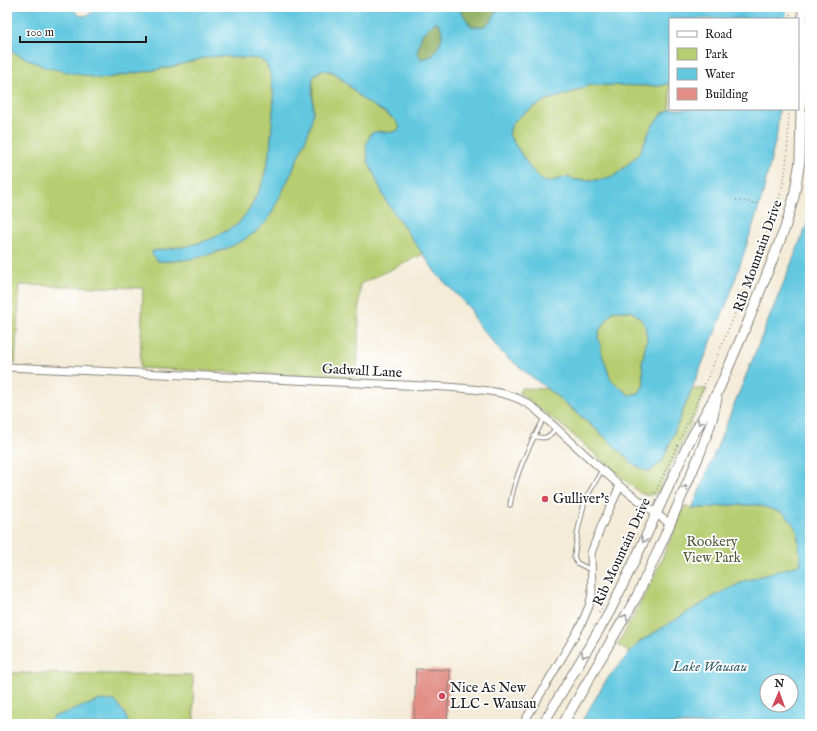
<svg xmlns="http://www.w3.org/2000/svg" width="817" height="731" font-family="'IM FELL English',serif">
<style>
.green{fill:#b6cd71;stroke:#697446}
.forest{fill:#90b063;stroke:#566640}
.water{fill:#62c8e0;stroke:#3f727e;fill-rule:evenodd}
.pier{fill:#f4ecd8}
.building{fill:#e28e87}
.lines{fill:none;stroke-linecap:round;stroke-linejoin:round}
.lane-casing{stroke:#88847a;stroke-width:5.5}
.street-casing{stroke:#88847a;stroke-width:9}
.secondary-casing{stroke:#88847a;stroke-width:11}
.path{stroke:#88847a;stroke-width:1.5;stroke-dasharray:1 3;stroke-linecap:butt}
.lane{stroke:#fff;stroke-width:3.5}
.street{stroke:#fff;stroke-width:7}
.secondary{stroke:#fff;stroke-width:9}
.oneway{stroke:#999}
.poi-dot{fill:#d1495b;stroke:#fff;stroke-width:1.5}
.labels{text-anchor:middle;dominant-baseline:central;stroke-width:3.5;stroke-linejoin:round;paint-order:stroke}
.street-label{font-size:14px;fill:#1c1c1c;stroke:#fff}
.poi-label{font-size:14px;fill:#1c1c1c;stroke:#fff;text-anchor:start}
.park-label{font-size:14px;fill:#525a3a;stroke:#fff}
.water-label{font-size:15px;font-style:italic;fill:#38616a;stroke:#fff}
</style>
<rect width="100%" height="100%" fill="#fff"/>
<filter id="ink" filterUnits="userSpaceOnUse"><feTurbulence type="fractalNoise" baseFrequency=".025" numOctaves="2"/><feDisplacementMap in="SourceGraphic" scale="8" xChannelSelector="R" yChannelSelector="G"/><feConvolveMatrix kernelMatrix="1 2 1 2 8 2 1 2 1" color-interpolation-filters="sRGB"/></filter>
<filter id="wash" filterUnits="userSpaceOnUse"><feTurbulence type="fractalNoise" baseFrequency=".012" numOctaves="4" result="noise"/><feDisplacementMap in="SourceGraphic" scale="16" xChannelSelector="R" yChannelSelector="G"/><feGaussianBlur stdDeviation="0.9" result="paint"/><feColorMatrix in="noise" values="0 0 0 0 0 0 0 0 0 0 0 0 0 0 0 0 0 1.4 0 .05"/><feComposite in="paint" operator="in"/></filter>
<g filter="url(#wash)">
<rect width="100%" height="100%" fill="#f4ecd8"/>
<path class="green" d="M 7,41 L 11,46 L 101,79 L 171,67 L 204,58 L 216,56 L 260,59 L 266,63 L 271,75 L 274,99 L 270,151 L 263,182 L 250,209 L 237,225 L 211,239 L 189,246 L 153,251 L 166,262 L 190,259 L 221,251 L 255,233 L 313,111 L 313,78 L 317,73 L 324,70 L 334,73 L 364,100 L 394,119 L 399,124 L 400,128 C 394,135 385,132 377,131 L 366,145 C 373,187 399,220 423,254 L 360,284 L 357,378 L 140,368 L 143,288 L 20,285 L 15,363 L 7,362 Z
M 670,83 L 670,109 L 671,109 L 662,114 L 652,126 L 639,154 L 616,175 L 600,180 L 576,180 L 567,177 L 548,182 L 543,181 L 531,169 L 509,135 L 512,123 L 524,113 L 546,100 L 565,95 L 590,85 L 660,86 Z
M 613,311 L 631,311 L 640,318 L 645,325 L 647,339 L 642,363 L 644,385 L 639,393 L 629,395 L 611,380 L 602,355 L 600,343 L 598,341 L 599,331 Z
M 521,388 L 548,389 L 606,438 L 633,464 L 662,462 L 692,389 L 707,389 L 659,491 C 653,496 646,496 640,493 L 565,428 L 519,393 Z
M 733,505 L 758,505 L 784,513 L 797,529 L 801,564 L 745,581 L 718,594 L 639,642 L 630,653 L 618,645 L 654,577 L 685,506 L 692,509 Z
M 7,673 L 193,675 L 194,724 L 7,724 Z"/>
<path class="forest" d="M 458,7 L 499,7 C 491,21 489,30 471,27 Z
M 435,22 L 439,23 C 446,38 440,43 432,56 L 420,59 L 417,52 L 422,34 Z"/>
<path class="water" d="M 7,7 L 72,7 C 74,9 76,13 79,15 C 86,18 94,12 97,7 L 458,7 L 471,26 C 489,30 491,21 499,7 L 810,7 L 798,19 L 670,19 L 670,83 L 660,86 L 590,85 L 565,95 L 546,100 L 524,113 L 512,123 L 509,135 L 531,169 L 543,181 L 548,182 L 567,177 L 576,180 L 600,180 L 616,175 L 639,154 L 652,126 L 662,114 L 671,109 L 779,109 L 777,134 L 762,197 L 747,244 L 729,298 L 662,462 L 649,472 L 633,464 L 606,438 L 574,410 L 503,354 L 476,322 L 471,310 L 436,273 L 386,201 L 368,161 L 366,145 L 371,133 C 382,129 392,137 400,128 C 398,117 374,107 365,101 C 355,94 343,77 333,72 C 328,70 321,69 316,73 C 309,79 314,102 313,111 C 312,129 303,145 297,160 C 291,175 283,190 276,204 C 273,210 270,218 265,223 C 241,249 192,263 157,261 L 152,254 L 152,251 L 189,246 L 211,239 L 237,225 L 250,209 L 263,182 L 270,151 L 274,99 L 271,75 L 266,64 L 260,59 L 216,56 L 204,58 L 171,67 L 101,79 L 44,67 L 13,52 L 11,46 L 7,41 ZM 435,22 L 439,23 C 446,38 440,43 432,56 L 421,59 L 417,52 L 422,34 ZM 613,311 L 631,311 L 640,318 L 645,325 L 647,339 L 642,363 L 644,385 L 639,393 L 629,395 L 611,380 L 602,354 L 600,343 L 598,340 L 599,331 Z
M 810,217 L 810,724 L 580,724 L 607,679 L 639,642 L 718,594 L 745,581 L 801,564 L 797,529 L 784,513 L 758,505 L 733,505 L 692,509 ZM 767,681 L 791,681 L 791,705 L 767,705 Z
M 101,700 L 115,701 L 125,714 L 129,724 L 46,724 L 53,717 Z"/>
<path class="pier" d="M 786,7 L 810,7 L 810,96 L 798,96 L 798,19 L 786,19 Z"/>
<g id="blocks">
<path class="building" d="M 416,669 L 450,670 L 447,722 L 414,720 Z"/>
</g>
</g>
<g filter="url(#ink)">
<use href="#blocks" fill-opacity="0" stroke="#88847a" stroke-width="1"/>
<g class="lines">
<defs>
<path id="lane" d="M 534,436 C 546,440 549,437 556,428
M 510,505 C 515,474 529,445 545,417
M 591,570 L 577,563 L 574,557 L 578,530 L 585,500 L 602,470"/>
<path id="street" d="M 7,367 L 447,387 C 477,390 509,389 534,408 L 620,486 L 670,524
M 523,724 L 581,625 L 589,606 L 592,594 L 591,553 L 601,527 L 620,486"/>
<path id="secondary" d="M 543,724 L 609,613 L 636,558 L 689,442 L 719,389 L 748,322 L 785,228 L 794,197 L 800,161 L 803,7
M 563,724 L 637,596 L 663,540 L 701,451 L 712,420 L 717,398"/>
</defs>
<use href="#lane" class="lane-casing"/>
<use href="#street" class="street-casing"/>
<use href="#secondary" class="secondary-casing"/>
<path class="path" d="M 790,19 L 790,7
M 736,200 L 759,204
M 680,439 C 706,382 731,326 753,268 C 765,237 780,205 785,173 C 788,152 788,130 789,109
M 655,493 L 678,444
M 625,560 L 637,532
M 599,612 L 608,594"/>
<use href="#lane" class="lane"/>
<use href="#street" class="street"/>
<use href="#secondary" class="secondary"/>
</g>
<defs><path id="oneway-chevron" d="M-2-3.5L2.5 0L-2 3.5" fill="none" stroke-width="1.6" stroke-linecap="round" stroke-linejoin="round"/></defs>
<g class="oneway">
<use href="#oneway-chevron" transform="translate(700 422) rotate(120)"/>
<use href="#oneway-chevron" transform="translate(685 488) rotate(-67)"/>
<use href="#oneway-chevron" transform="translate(644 540) rotate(114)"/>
<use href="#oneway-chevron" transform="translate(625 617) rotate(-60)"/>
<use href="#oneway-chevron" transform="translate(584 655) rotate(121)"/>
</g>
</g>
<g class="poi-dot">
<circle cx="545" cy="499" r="4"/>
<circle cx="442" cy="696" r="4"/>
</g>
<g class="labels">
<g class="street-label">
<text transform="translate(758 256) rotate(-70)">Rib Mountain Drive</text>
<text transform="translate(362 371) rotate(3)">Gadwall Lane</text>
<text transform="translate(622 552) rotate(-65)">Rib Mountain Drive</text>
</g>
<g class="poi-label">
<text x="553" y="499">Gulliver's</text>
<text x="450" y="688">Nice As New<tspan x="450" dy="16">LLC - Wausau</tspan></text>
</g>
<g class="park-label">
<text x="712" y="542">Rookery<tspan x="712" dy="16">View Park</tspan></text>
</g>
<g class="water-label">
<text x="710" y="666">Lake Wausau</text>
</g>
</g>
<rect width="817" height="731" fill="none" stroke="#fff" stroke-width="24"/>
<rect x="669" y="18" width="130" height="92" fill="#ffffff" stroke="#a4a4a4"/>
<rect x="677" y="31" width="20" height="6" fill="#ffffff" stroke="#a4a4a4"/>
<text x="705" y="38" font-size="12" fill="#1c1c1c">Road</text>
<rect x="677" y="48" width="20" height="12" fill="#b6cd71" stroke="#a4a4a4"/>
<text x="705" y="58" font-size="12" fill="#1c1c1c">Park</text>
<rect x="677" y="68" width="20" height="12" fill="#62c8e0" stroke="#a4a4a4"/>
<text x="705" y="78" font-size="12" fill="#1c1c1c">Water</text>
<rect x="677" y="88" width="20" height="12" fill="#e28e87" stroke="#a4a4a4"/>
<text x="705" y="98" font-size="12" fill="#1c1c1c">Building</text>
<g transform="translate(779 693) rotate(2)"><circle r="19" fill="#ffffff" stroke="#a4a4a4"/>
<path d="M0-3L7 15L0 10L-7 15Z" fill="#d1495b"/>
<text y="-6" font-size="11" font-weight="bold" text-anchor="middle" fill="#1c1c1c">N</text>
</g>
<path d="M20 36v6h126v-6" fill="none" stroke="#1c1c1c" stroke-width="2"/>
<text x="26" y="36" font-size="12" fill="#1c1c1c" stroke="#ffffff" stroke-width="3" paint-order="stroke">100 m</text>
</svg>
